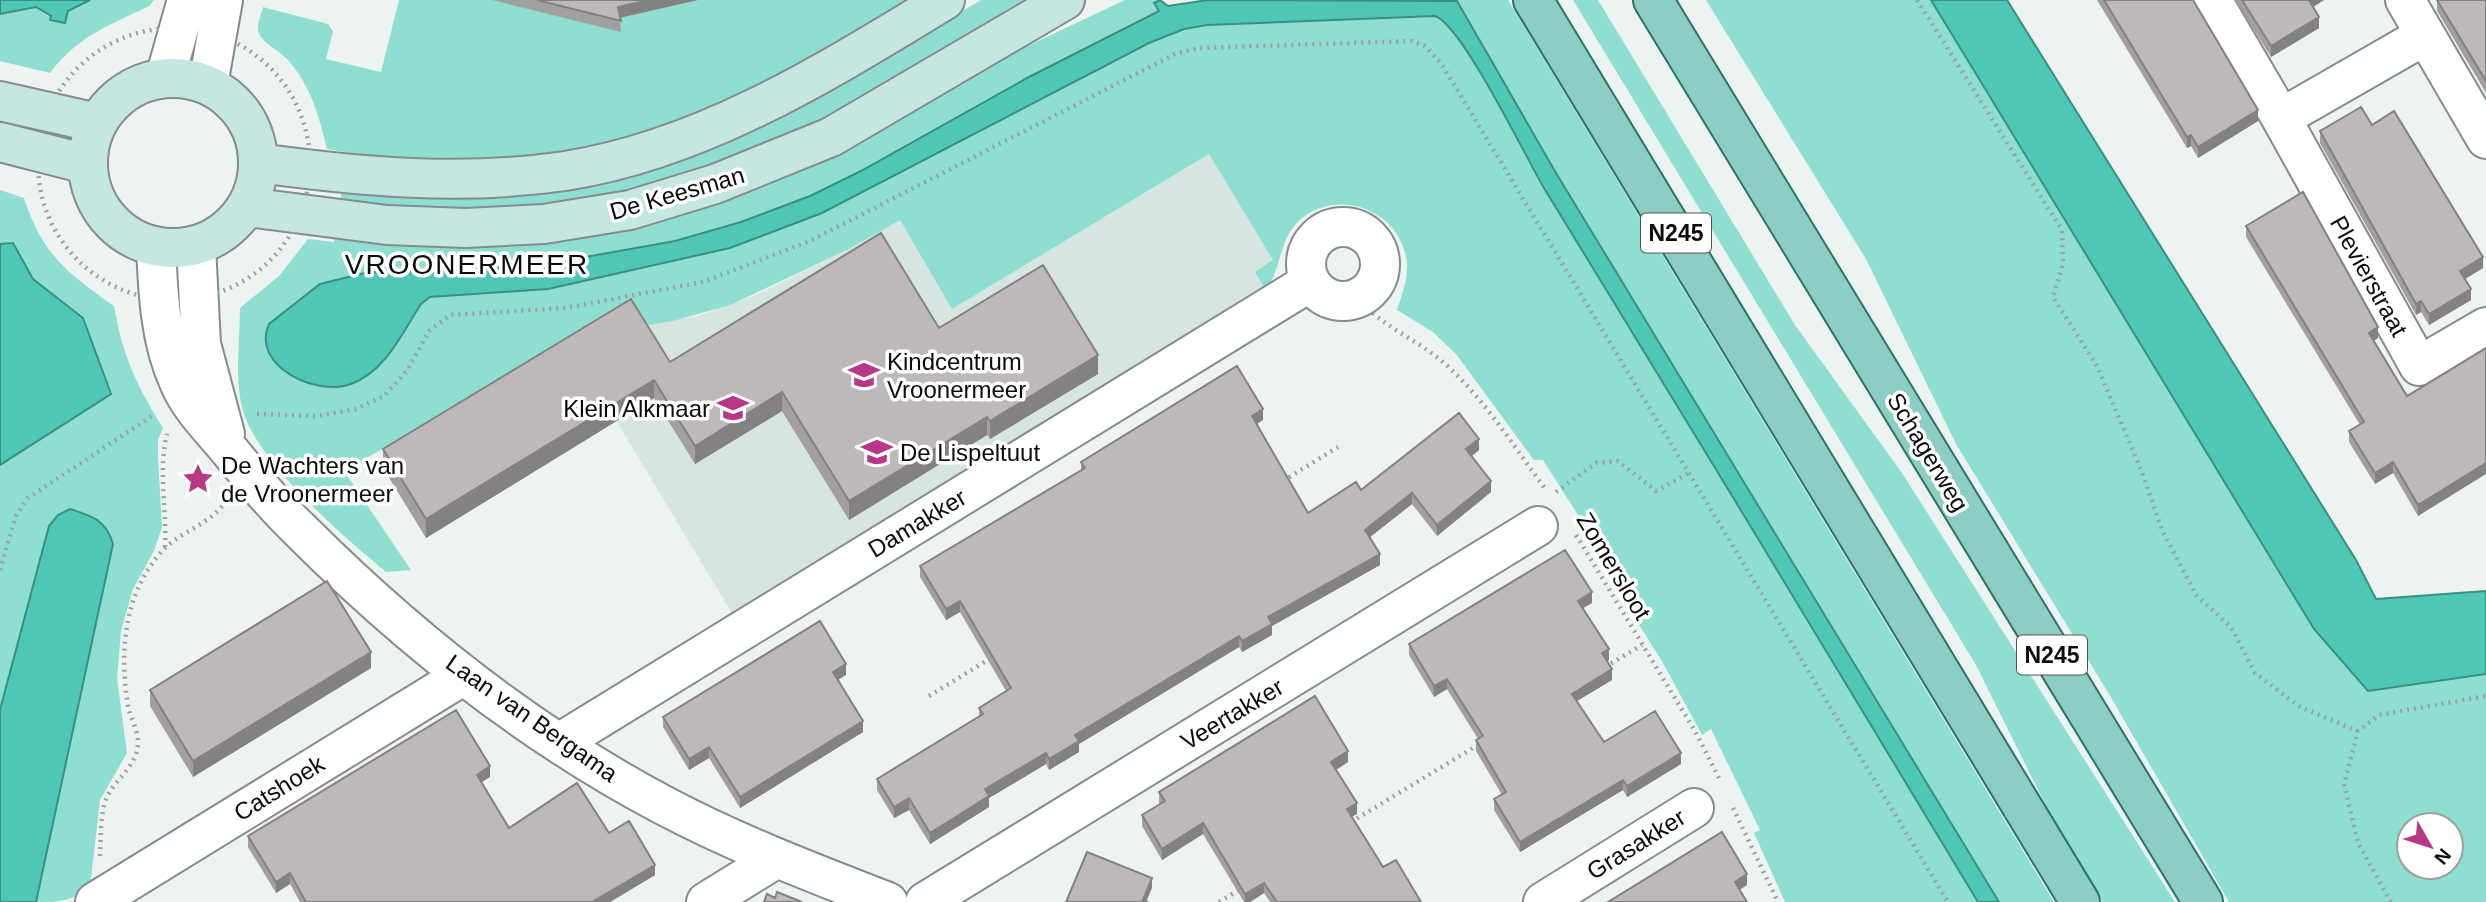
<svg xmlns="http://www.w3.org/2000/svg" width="2486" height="902" font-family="Helvetica,sans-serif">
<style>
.built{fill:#d6e5e2}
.green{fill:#8edfd1;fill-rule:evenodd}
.water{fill:#4fc7b6;stroke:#3a8f83;stroke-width:2}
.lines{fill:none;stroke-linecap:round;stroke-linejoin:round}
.street-casing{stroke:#868c8b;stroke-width:42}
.secondary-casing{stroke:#868c8b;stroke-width:42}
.primary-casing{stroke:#2d7369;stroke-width:42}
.path{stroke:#9da2a0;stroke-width:4.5;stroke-dasharray:2 5;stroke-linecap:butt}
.street{stroke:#fff;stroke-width:38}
.secondary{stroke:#c6e6e1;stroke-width:38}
.primary{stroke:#8ccdc4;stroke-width:38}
.wall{fill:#a39ea0}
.shaded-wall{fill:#848182}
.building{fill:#bdb8ba;stroke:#848182;stroke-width:2}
.labels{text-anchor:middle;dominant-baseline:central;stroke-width:7;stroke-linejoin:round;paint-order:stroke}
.shield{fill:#fff;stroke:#545554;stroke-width:2}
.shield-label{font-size:23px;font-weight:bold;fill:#0a0c0b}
.street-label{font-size:24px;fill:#0a0c0b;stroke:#fff}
.poi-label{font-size:24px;fill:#0a0c0b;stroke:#fff;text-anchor:start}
.quarter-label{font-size:28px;letter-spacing:2px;fill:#0a0c0b;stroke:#fff}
</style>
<rect width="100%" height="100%" fill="#edf3f1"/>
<path class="built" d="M 1209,154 L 1274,261 L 1266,290 L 733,615 L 617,422 L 628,414 L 578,336 L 698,316 L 758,294 L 847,250 L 900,219 L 952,309 Z"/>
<path class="green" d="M 90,0 L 154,0 L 149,6 C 108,26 78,36 50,73 L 0,61 L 0,14 L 36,7 L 48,16 L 68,11 Z
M 399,0 L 492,0 L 618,18 L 698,0 L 911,0 L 770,86 L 596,155 L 349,164 L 351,153 L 327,149 C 319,116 311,86 288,60 C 280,51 264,44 259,34 C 256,26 261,15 263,7 L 328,24 L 333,31 L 326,59 L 381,72 Z
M 981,0 L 1023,0 L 870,93 L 814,123 L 668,184 L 544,212 L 339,205 L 343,186 L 392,189 L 803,104 Z
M 1125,0 L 1160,0 L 1154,3 L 1159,10 L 1029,77 L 861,171 L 810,196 L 741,222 L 675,241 L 552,263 L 503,268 L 369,272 L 346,279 L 265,347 L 285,370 L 384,362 L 421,304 L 437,294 L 548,289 L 730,248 L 776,231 L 864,191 L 1149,43 L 1184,29 L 1207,25 L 1435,16 C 1462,25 1525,156 1544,188 C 1690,425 1834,664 1978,902 L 1785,902 L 1754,833 L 1760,830 L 1711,729 L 1702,735 L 1663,663 L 1597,558 L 1601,551 L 1543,460 L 1534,460 L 1456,354 L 1433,332 L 1397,310 C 1402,294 1410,275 1406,257 C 1397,209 1338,188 1301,219 C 1279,237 1282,268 1266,290 L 1255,272 L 1273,260 L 1209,154 L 952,309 L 900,220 L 847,250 L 730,305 L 673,321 L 578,336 L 344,471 L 411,570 L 386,572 C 343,536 259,464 243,411 C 234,379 240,340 240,308 L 279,276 L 308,239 L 334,242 L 336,231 L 496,241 L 874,133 L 1017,51 Z
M 1455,0 L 1508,0 L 2054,902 L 1999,902 L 1556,173 Z
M 1573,0 L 1598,0 L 1795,325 L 1902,473 L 2175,902 L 2103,902 L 2048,810 L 1976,665 Z
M 1706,0 L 1931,0 L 2314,629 L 2369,691 L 2486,674 L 2486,902 L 2229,902 L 2109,694 L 1956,444 L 1866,259 ZM 2409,825 L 2451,825 L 2451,867 L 2409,867 Z
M 0,190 L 24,198 C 42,254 67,273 114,306 C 123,357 136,384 163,428 L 158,440 L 158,457 L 162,527 L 154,551 L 133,589 L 121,631 L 117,678 L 127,753 L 100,800 L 91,879 C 80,902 59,902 36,902 L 113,544 L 49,526 L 0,710 L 0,465 L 16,453 L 50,294 L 33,279 L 13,244 L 0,244 Z"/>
<path class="water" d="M 0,0 L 90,0 L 68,11 L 65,23 L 50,20 L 51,16 L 36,7 L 0,14 Z
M 1160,0 L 1168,6 L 1208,0 L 1457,1 L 1556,173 L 1999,902 L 1978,902 C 1834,664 1690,425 1544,188 C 1525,156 1462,25 1435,16 L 1207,25 L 1184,29 L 1149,43 L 822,213 L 730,248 L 548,289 L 430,297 L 421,304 C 402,333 386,371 351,384 C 317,397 250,366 269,324 L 320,284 L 369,272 L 503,268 L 552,263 L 675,241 L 741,222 L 810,196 L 861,171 L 1029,77 L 1159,11 L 1154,3 Z
M 1931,0 L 2007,0 L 2356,560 L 2376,599 L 2486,591 L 2486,674 L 2368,691 L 2314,629 Z
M 13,243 L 33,279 L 83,318 L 111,394 L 0,465 L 0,244 Z
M 70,509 C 92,516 106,520 113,544 L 36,902 L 0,902 L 0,710 L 49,526 L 58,515 Z"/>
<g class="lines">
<defs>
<path id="street" d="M 2212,0 L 2281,118 L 2424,36
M 2405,0 L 2486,139
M 165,78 L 187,0
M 208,85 L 223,0
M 2281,118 L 2419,366 L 2486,327
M1306 264a37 37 0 1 1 74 0a37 37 0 1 1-74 0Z
M 196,246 L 201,344 L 225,434
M 156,247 C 158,292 160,341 179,382 C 190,408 211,428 229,450 C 251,477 273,504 299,529 C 406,636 530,735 665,806 C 737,844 813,873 888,902
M 559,743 L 1310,282
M 95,902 L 464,675
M 706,902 L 777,858
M 925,902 L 1538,526
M 1543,902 L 1694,808"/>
<path id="secondary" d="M88 163a85 85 0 1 1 170 0a85 85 0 1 1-170 0Z
M 0,101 L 97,123
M 0,142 L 86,164
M 259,163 C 361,177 463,186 565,171 C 703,150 828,71 945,0
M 247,207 L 387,225 L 466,228 L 544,224 L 630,210 L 715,184 L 831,137 L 1065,0"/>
<path id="primary" d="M 1533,0 L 2080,902
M 1653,0 L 2203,902"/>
</defs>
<use href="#street" class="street-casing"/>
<use href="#secondary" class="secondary-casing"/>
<use href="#primary" class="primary-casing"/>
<path class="path" d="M 1917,0 L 2062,230 L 2063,264 L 2053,297 L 2097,366 L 2142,472 L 2162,530 L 2196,595 L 2231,627 L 2255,673 L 2300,707 L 2358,731
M38 164a136 136 0 1 1 272 0a136 136 0 1 1-272 0Z
M 1358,298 C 1380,326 1417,339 1444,363 C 1484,398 1514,447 1546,490
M 257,414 L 317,416 L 356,409 L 384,396 L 407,371 L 429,331 L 450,315 L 565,308 L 703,282 L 810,241 L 1175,54 L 1199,48 L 1412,41 L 1425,46 L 1441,63 L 1948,902
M 1283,481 L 1338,447
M 1556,492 L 1596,463 L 1618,461 L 1656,491 L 1689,473
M 1576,535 L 1695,731 L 1719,778
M 165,547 C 167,510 158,470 167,434
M 0,570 L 16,516 L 28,498 L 155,414
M 1605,667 L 1642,645
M 929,696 L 991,658
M 1733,808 L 1778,902
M 1351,822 L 1478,745
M 100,856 C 101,838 100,819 105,802 C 112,780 138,768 138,742 C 138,729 130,718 128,706 C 119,651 124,591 164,549 C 182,531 208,525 224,504
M 1219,902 L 1242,888
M 2391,902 L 2358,843 L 2344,784 L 2358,731 L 2379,715 L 2486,696"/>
<use href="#street" class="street"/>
<use href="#secondary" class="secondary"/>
<use href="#primary" class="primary"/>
</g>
<path class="wall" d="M 492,0 L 698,0 L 620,18 L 621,32 Z
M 2097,0 L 2193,0 L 2258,121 L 2198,158 L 2191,146 L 2187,148 Z
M 2235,0 L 2324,0 L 2313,7 L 2319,28 L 2271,57 Z
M 2437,0 L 2486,0 L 2486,93 L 2437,11 Z
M 2320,131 L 2483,268 L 2465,279 L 2471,300 L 2429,325 L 2421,312 L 2416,315 L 2320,143 Z
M 2246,226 L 2378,338 L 2373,341 L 2407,396 L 2486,348 L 2418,516 L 2393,473 L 2375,484 L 2349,442 L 2349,431 L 2360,425 L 2246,237 Z
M 939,328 L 1098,374 L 990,439 L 987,435 L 849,520 L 782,411 L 695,464 L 654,398 L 426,538 L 383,468 L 383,449 L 670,362 Z
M 1263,420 L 1256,424 L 1308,513 L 1361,490 L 1479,450 L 1471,456 L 1491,492 L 1437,536 L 1412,504 L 1370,537 L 1380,565 L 1272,626 L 1272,635 L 1242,652 L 1239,647 L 1079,744 L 1079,752 L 1049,770 L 1046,764 L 989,798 L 989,807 L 930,844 L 909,810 L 894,818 L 877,790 L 877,779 L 979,716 L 979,708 L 1006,691 L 960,612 L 946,620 L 920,577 L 920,566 L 1081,471 L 1081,462 Z
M 1592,603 L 1583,608 L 1609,660 L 1607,661 L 1612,680 L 1577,701 L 1604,742 L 1681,764 L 1627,797 L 1623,790 L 1520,852 L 1494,810 L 1494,799 L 1502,795 L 1476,751 L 1476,740 L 1478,739 L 1447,689 L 1434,697 L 1409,655 L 1409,644 Z
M 371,668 L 193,777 L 150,706 L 150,690 Z
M 846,675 L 838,680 L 863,732 L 740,808 L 709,758 L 689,770 L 663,727 L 663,717 Z
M 1348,762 L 1336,770 L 1357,814 L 1352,816 L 1383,867 L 1421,902 L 1270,902 L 1264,893 L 1250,902 L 1244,902 L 1203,834 L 1162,860 L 1142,826 L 1142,815 L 1160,804 L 1159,802 L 1159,792 Z
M 490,777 L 481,782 L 509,828 L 609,833 L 655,875 L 610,902 L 300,902 L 290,884 L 276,893 L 248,847 L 248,836 Z"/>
<path class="shaded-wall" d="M 649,0 L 698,0 L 618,18 L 618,7 Z
M 2308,0 L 2324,0 L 2308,10 Z
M 2319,17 L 2319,28 L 2271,57 L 2271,46 Z
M 2258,110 L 2258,121 L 2198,158 L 2198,147 Z
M 2191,135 L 2191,146 L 2187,148 L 2187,137 Z
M 2483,257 L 2483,268 L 2460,282 L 2460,271 Z
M 2471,289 L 2471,300 L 2429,325 L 2429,314 Z
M 2421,301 L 2421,312 L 2416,315 L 2416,304 Z
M 2378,327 L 2378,338 L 2369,344 L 2369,333 Z
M 1098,355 L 1098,374 L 990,439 L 990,421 Z
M 654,380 L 654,398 L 426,538 L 426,519 Z
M 782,392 L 782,411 L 695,464 L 695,446 Z
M 1263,409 L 1263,420 L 1252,427 L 1252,416 Z
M 987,417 L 987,435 L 849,520 L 849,501 Z
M 1479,439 L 1479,450 L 1466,461 L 1466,449 Z
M 2393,462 L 2393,473 L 2375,484 L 2375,473 Z
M 2486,463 L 2486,474 L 2418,516 L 2418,505 Z
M 1491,481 L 1491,492 L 1437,536 L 1437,525 Z
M 1412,493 L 1412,504 L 1365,541 L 1365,530 Z
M 1380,554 L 1380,565 L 1272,626 L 1272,635 L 1242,652 L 1242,641 L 1268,617 Z
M 1592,592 L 1592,603 L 1578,611 L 1578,601 Z
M 960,601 L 960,612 L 946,620 L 946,609 Z
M 1239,636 L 1239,647 L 1079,744 L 1079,752 L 1049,770 L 1049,759 L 1075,735 Z
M 1609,649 L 1609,660 L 1602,664 L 1602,653 Z
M 371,652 L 371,668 L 193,777 L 193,761 Z
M 846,664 L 846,675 L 833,682 L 833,672 Z
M 1612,669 L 1612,680 L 1572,704 L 1572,694 Z
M 1447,679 L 1447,689 L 1434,697 L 1434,686 Z
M 863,721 L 863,732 L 740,808 L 740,797 Z
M 709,747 L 709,758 L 689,770 L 689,759 Z
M 1348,751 L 1348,762 L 1331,773 L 1331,762 Z
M 1046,753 L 1046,764 L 989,798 L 989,807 L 930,844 L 930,833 L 985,789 Z
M 1681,753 L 1681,764 L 1627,797 L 1627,786 Z
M 490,766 L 490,777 L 477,785 L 477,775 Z
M 1623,780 L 1623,790 L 1520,852 L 1520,842 Z
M 909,798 L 909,810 L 894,818 L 894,807 Z
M 1357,803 L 1357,814 L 1347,819 L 1347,809 Z
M 1203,823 L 1203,834 L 1162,860 L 1162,849 Z
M 655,865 L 655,875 L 610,902 L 592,902 Z
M 290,873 L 290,884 L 276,893 L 276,882 Z
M 1747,874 L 1747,885 L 1735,893 L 1735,882 Z
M 1152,878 L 1152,888 L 1146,902 L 1143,900 Z
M 1264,883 L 1264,893 L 1250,902 L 1245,902 L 1245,894 Z"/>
<path class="building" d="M 537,0 L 649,0 L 618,7 L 621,21 Z
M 2104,0 L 2193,0 L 2258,110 L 2198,147 L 2191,135 L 2187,137 Z
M 2242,0 L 2309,0 L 2319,17 L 2271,46 Z
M 2437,0 L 2486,0 L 2486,81 Z
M 2361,107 L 2372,125 L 2394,111 L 2483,257 L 2460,271 L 2471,289 L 2429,314 L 2421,301 L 2416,304 L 2320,131 Z
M 2303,192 L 2378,327 L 2369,333 L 2407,396 L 2486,348 L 2486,463 L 2418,505 L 2393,462 L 2375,473 L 2349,431 L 2364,422 L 2246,226 Z
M 881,233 L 939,328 L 1043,265 L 1098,355 L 990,421 L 987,417 L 849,501 L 782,392 L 695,446 L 654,380 L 426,519 L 383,449 L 631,299 L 670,362 Z
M 1237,366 L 1263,409 L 1252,416 L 1308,513 L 1356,482 L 1361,490 L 1459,413 L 1479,439 L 1466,449 L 1491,481 L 1437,525 L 1412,493 L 1365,530 L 1380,554 L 1268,617 L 1272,624 L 1242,641 L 1239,636 L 1075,735 L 1079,741 L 1049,759 L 1046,753 L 985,789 L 989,796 L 930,833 L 909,798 L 894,807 L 877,779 L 983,714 L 979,708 L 1011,688 L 960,601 L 946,609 L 920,566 L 1085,468 L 1081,462 Z
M 1565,550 L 1592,592 L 1578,601 L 1609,649 L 1602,653 L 1612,669 L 1572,694 L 1604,742 L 1655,711 L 1681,753 L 1627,786 L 1623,780 L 1520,842 L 1494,799 L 1506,792 L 1476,740 L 1483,736 L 1447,679 L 1434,686 L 1409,644 Z
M 327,581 L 371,652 L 193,761 L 150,690 Z
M 820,621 L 846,664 L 833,672 L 863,721 L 740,797 L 709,747 L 689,759 L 663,717 Z
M 1315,696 L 1348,751 L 1331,762 L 1357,803 L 1347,809 L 1383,867 L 1396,860 L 1421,902 L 1277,902 L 1264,883 L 1245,894 L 1203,823 L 1162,849 L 1142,815 L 1165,801 L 1159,792 Z
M 456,710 L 490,766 L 477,775 L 509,828 L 577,783 L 609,833 L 629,821 L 655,865 L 592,902 L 306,902 L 290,873 L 276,882 L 248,836 Z
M 1722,832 L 1747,874 L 1735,882 L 1747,902 L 1608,902 Z
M 1087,852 L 1152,878 L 1143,900 L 1148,902 L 1066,902 Z
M 777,892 L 802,902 L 764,902 L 767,894 L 775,898 Z"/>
<defs>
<symbol id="school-bare" viewBox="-9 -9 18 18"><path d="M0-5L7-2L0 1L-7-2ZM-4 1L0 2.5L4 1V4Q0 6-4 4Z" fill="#b73885" stroke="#fff" stroke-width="2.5" paint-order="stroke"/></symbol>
<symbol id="sight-bare" viewBox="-9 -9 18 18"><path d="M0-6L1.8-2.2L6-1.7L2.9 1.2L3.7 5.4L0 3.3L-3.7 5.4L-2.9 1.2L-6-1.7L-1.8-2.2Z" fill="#b73885" stroke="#fff" stroke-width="2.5" paint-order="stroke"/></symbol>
</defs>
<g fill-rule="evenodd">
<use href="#school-bare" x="842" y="353" width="44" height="44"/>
<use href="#school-bare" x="711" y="386" width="44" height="44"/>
<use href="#school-bare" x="855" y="430" width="44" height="44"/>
<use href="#sight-bare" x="176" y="457" width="44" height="44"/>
</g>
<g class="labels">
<g class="shield">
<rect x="1641" y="213.5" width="70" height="39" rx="5"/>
<rect x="2017" y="635.5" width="70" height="39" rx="5"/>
</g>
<g class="shield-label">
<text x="1676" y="233">N245</text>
<text x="2052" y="655">N245</text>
</g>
<g class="street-label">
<text transform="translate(677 193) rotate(-16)">De Keesman</text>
<text transform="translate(2369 276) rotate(61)">Plevierstraat</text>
<text transform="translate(1928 452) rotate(59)">Schagerweg</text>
<text transform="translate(917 523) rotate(-31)">Damakker</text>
<text transform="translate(1614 566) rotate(59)">Zomersloot</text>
<text transform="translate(1232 714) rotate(-31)">Veertakker</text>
<text transform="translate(532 718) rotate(35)">Laan van Bergama</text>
<text transform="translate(279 788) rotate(-32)">Catshoek</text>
<text transform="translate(1636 844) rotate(-32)">Grasakker</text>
</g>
<g class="poi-label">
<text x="887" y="361">Kindcentrum<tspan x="887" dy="28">Vroonermeer</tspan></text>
<text x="710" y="408" text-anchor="end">Klein Alkmaar</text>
<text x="900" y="452">De Lispeltuut</text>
<text x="221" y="465">De Wachters van<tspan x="221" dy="28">de Vroonermeer</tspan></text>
</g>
<g class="quarter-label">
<text x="467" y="264">VROONERMEER</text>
</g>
</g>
<g transform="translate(2430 846) rotate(129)"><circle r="33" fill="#ffffff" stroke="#9d9e9d" stroke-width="2"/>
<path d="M0-5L12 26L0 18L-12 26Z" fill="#b73885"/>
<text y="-10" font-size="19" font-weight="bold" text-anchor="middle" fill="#0a0c0b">N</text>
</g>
</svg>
